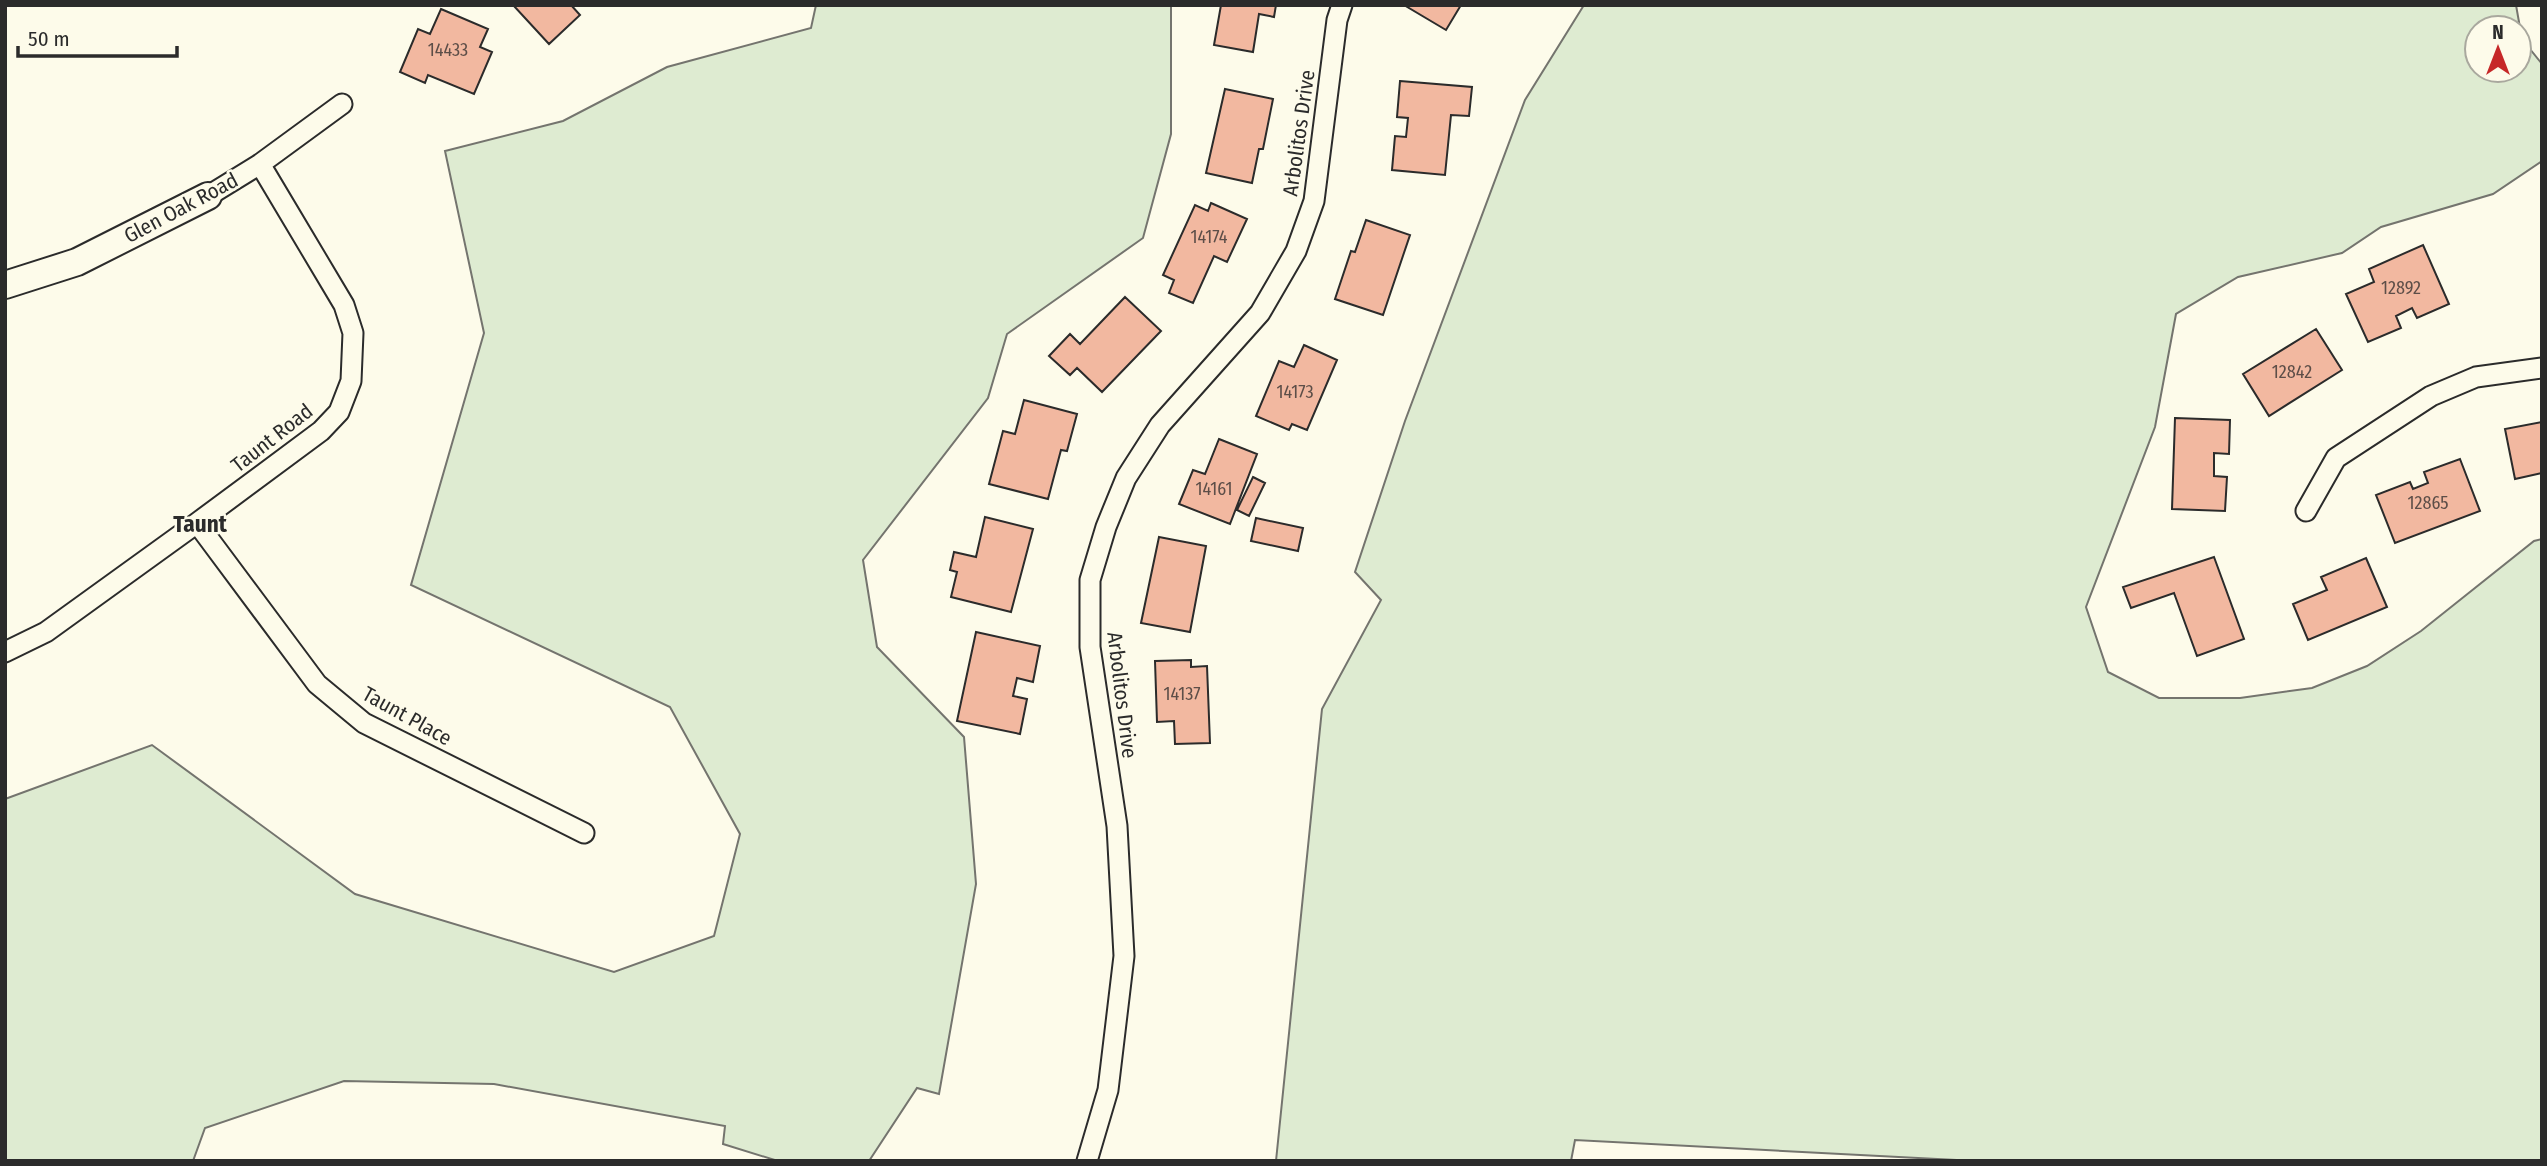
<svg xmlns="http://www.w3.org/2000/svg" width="2547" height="1166" font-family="'Fira Sans Condensed',sans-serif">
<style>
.green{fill:#deebd1;stroke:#74746e;stroke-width:2;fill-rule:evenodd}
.building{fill:#f2b8a0;stroke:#2b2b2b;stroke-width:2}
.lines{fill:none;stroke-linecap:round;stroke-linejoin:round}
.street-casing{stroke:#2b2b2b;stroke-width:23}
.secondary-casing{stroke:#2b2b2b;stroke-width:30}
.street{stroke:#fdfbea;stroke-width:19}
.secondary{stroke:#fdfbea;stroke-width:26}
.labels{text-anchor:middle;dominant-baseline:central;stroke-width:5;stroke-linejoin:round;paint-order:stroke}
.number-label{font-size:18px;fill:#5d4e48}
.street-label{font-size:21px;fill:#2b2b2b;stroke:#fdfbea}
.neighbourhood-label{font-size:23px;font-weight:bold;fill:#2b2b2b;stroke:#fdfbea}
</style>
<rect width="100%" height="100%" fill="#fdfbea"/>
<path class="green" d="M 816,5 L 1171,5 L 1171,134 L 1143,238 L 1007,334 L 988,398 L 863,560 L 877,647 L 964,737 L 976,884 L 939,1094 L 917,1088 L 869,1161 L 778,1161 L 723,1144 L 725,1126 L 494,1084 L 344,1081 L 205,1128 L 193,1161 L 5,1161 L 5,799 L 152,745 L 355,894 L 614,972 L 714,936 L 740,834 L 670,707 L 411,585 L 484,333 L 445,151 L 563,121 L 667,67 L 811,28 Z
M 1584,5 L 2516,5 L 2522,39 L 2542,64 L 2542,161 L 2493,194 L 2381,227 L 2342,253 L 2238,277 L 2176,314 L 2155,427 L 2086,607 L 2108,672 L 2159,698 L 2240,698 L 2312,688 L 2367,666 L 2421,631 L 2534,541 L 2542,539 L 2542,1161 L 1976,1161 L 1575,1140 L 1571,1161 L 1276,1161 L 1322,709 L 1381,600 L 1355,572 L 1405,421 L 1525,100 ZM 2519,28 L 2519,70 L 2477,70 L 2477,28 Z"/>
<path class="building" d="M 513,5 L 571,5 L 580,15 L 549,44 Z
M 1221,5 L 1276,5 L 1274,17 L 1259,14 L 1253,52 L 1214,45 Z
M 1404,5 L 1461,5 L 1446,30 Z
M 441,9 L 488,29 L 480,47 L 492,52 L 474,94 L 428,75 L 425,83 L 400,72 L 418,29 L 430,34 Z
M 1400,81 L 1472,87 L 1469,116 L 1451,115 L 1445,175 L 1392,170 L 1395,136 L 1406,137 L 1408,118 L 1397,117 Z
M 1225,89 L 1273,99 L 1263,149 L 1259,149 L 1252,183 L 1206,173 Z
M 1211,203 L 1247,219 L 1227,262 L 1214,256 L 1193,303 L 1169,293 L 1174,280 L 1163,275 L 1195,205 L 1208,211 Z
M 1366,220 L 1410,235 L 1383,315 L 1335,299 L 1351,251 L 1355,252 Z
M 2423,245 L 2449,304 L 2417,318 L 2412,308 L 2396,316 L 2401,328 L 2368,342 L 2346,294 L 2374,282 L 2369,269 Z
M 1125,297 L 1161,331 L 1102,392 L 1077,368 L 1070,375 L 1049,356 L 1070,334 L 1080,344 Z
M 2316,329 L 2342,370 L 2269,416 L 2243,374 Z
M 1304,345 L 1337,360 L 1307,430 L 1292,424 L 1289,430 L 1256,416 L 1279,361 L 1294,367 Z
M 1024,400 L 1077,414 L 1067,451 L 1061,450 L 1048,499 L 989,484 L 1003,431 L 1015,434 Z
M 2175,418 L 2230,420 L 2229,454 L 2214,453 L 2214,476 L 2227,477 L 2225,511 L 2172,509 Z
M 2542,422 L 2542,473 L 2515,479 L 2505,429 Z
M 1219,439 L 1257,454 L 1230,524 L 1179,504 L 1193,470 L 1205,474 Z
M 2460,459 L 2480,511 L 2395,543 L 2376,495 L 2410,482 L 2413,489 L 2428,483 L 2424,472 Z
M 1253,477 L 1265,483 L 1249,516 L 1237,510 Z
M 985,517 L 1033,529 L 1011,612 L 951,597 L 957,572 L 950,570 L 954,552 L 976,557 Z
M 1256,518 L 1303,528 L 1298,551 L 1251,541 Z
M 1159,537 L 1206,546 L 1190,632 L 1141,623 Z
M 2214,557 L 2244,639 L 2197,656 L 2174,593 L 2131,608 L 2123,587 Z
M 2366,558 L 2387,607 L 2308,640 L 2293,604 L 2327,590 L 2321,577 Z
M 976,632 L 1040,646 L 1033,682 L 1017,678 L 1013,696 L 1027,699 L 1020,734 L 957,721 Z
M 1191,660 L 1191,667 L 1207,666 L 1210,743 L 1175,744 L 1174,721 L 1157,722 L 1155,661 Z"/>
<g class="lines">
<defs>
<path id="street" d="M 208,196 L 260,164 L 342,104
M 2306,511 L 2336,458 L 2431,396 L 2476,377 L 2542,368
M 197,523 L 317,684 L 364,723 L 584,833
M 5,652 L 46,632 L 197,523 L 321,431 L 339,412 L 351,381 L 353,333 L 344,305 L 260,164
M 1087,1161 L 1108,1090 L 1124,956 L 1117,826 L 1090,647 L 1090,580 L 1106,527 L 1126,478 L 1160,425 L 1260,313 L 1296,251 L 1314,201 L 1337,20 L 1342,5"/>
<path id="secondary" d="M 5,285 L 77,262 L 208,196"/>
</defs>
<use href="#street" class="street-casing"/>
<use href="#secondary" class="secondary-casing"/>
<use href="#street" class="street"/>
<use href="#secondary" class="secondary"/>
</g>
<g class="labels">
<g class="number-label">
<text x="448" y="50">14433</text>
<text x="1209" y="237">14174</text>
<text x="2401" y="288">12892</text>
<text x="2292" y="372">12842</text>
<text x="1295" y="392">14173</text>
<text x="1214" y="489">14161</text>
<text x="2428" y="503">12865</text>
<text x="1182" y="694">14137</text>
</g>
<g class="street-label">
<text transform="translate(1299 133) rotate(-82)">Arbolitos Drive</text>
<text transform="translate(181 208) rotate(-28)">Glen Oak Road</text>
<text transform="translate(272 438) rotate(-38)">Taunt Road</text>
<text transform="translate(1122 695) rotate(83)">Arbolitos Drive</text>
<text transform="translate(407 716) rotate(29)">Taunt Place</text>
</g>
<g class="neighbourhood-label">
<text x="200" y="524">Taunt</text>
</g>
</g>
<rect width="2547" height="1166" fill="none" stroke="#2b2b2b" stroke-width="14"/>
<g transform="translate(2498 49)"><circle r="33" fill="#fdfbea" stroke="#a9a89e" stroke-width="2"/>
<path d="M0-5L12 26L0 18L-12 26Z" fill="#c62828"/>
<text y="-10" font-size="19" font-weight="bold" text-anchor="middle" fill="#2b2b2b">N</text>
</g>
<path d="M18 46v10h159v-10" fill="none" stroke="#2b2b2b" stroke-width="3.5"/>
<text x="28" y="46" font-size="21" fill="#2b2b2b" stroke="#fdfbea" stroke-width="5" paint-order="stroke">50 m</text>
</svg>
